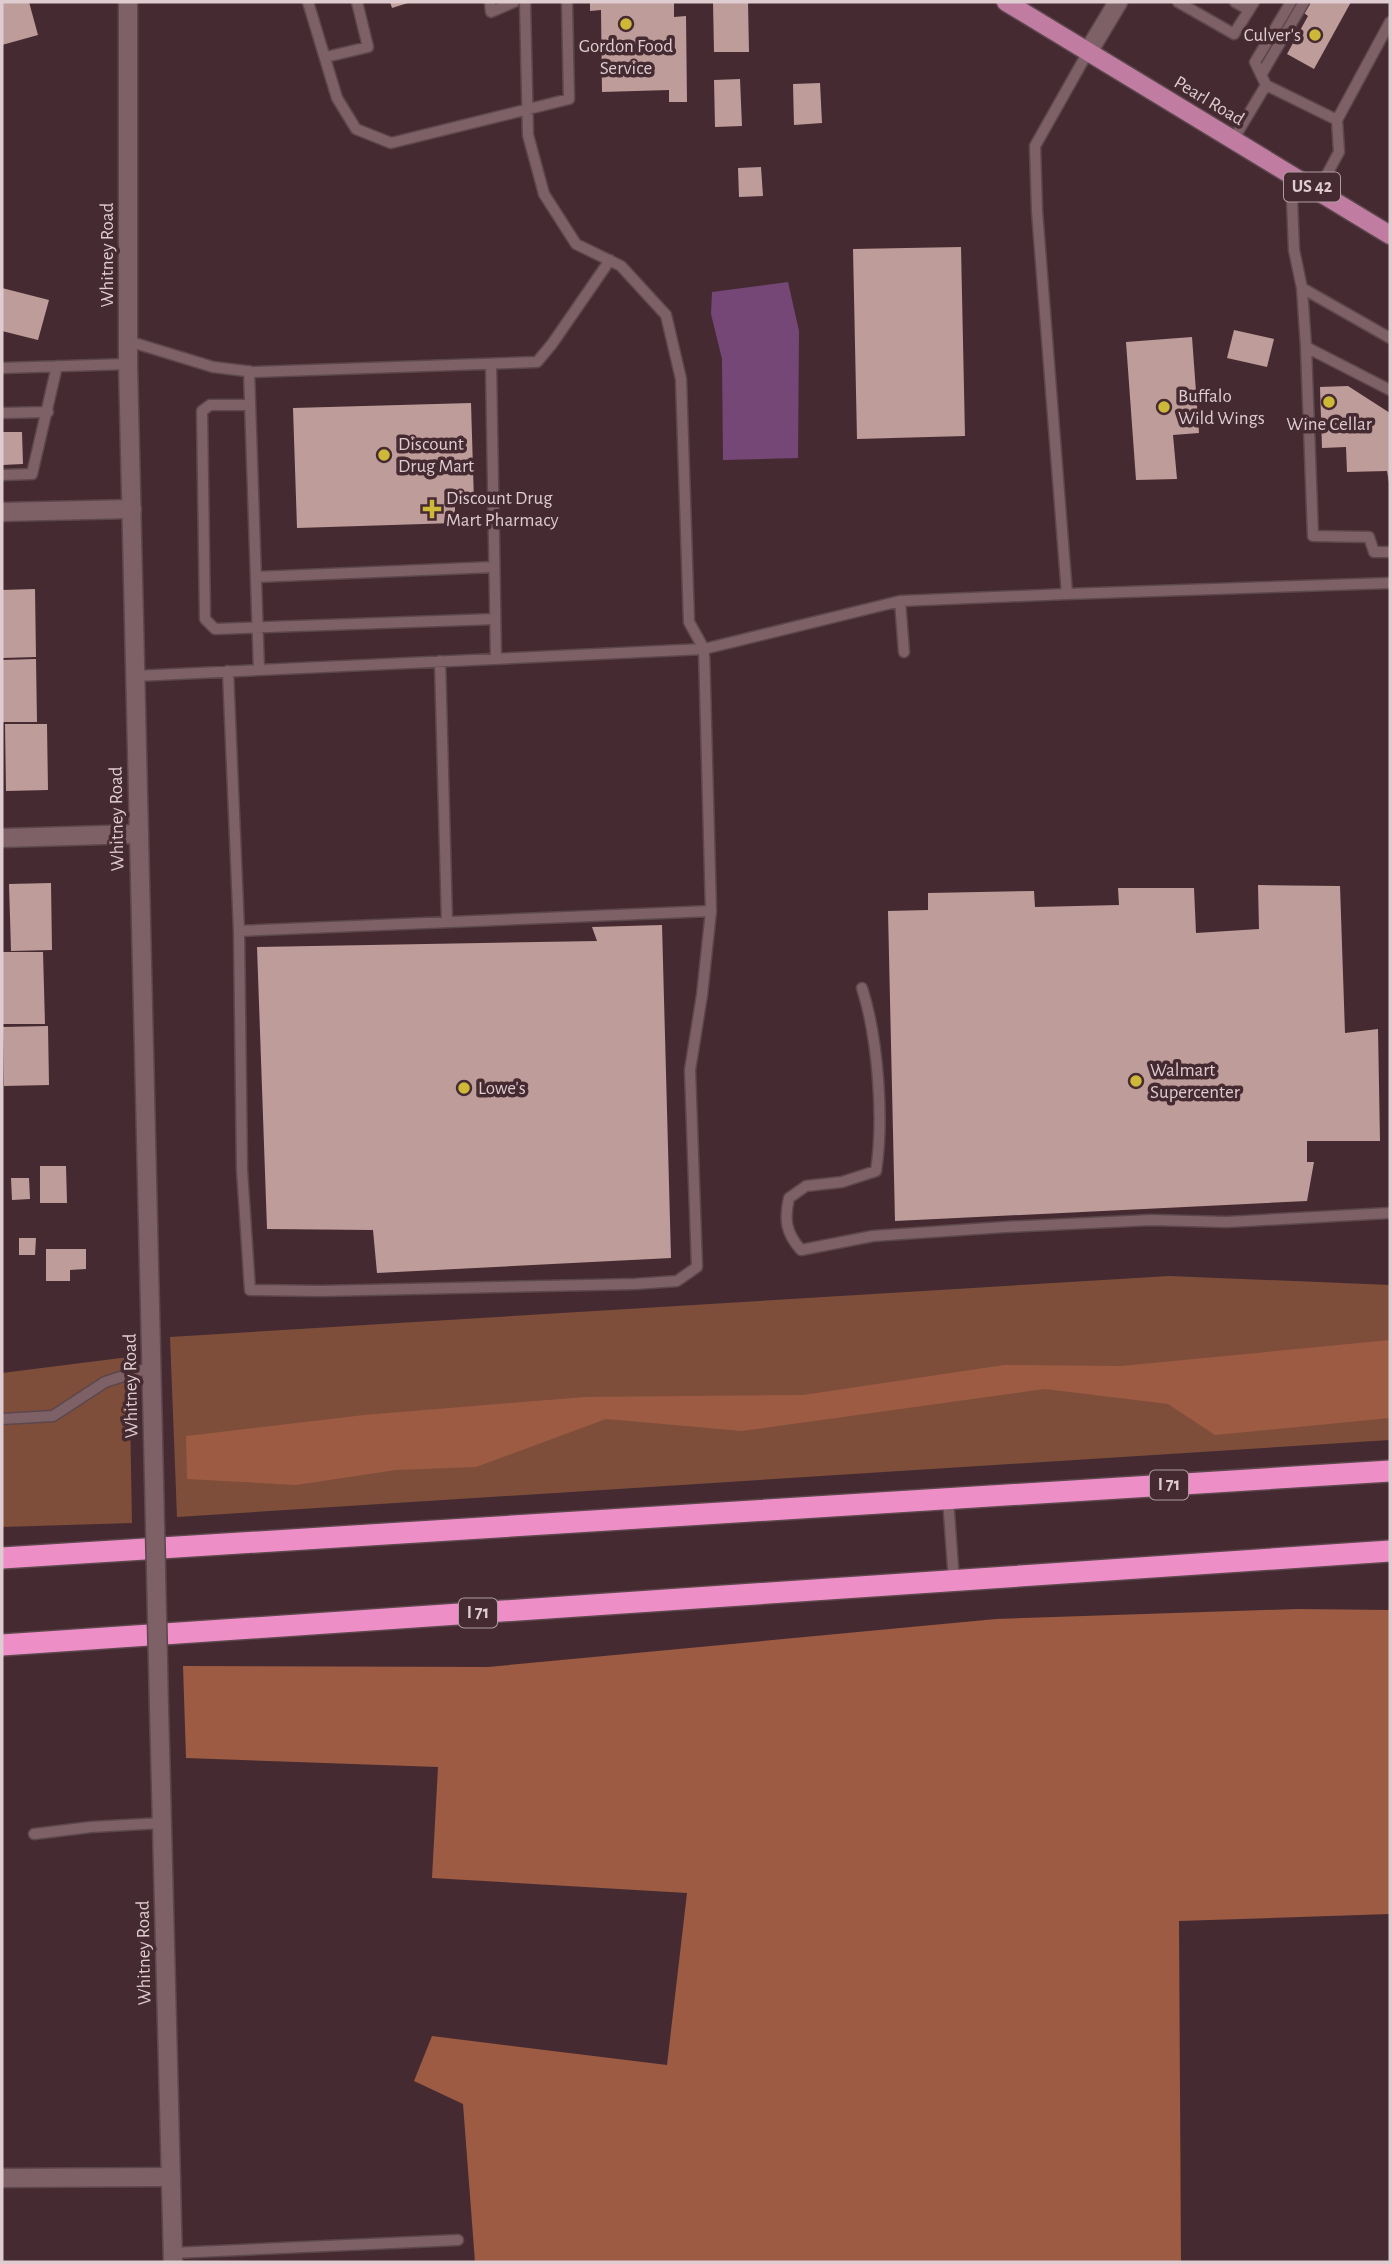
<svg xmlns="http://www.w3.org/2000/svg" width="1392" height="2264" font-family="'Alegreya Sans',sans-serif">
<style>
.green{fill:#7e4e3b}
.forest{fill:#9c5b42}
.water{fill:#754777}
.building{fill:#be9c9a}
.lines{fill:none;stroke-linecap:round;stroke-linejoin:round}
.lane-casing{stroke:#5c474c;stroke-width:13}
.street-casing{stroke:#5c474c;stroke-width:21}
.secondary-casing{stroke:#5c474c;stroke-width:21}
.primary-casing{stroke:#5c474c;stroke-width:21}
.highway-casing{stroke:#5c474c;stroke-width:24}
.lane{stroke:#7e6067;stroke-width:10}
.street{stroke:#7e6067;stroke-width:18}
.secondary{stroke:#7e6067;stroke-width:18}
.primary{stroke:#c17ca1;stroke-width:18}
.highway{stroke:#ed8ec7;stroke-width:21}
.secondary-bridge-casing{stroke:#5c474c;stroke-width:21;stroke-linecap:butt}
.secondary-bridge{stroke:#7e6067;stroke-width:18}
.poi-dot{fill:#ceb837;stroke:#452b31;stroke-width:2.5}
.labels{text-anchor:middle;dominant-baseline:central;stroke-width:7;stroke-linejoin:round;paint-order:stroke}
.shield{fill:#452b31;stroke:#b09ca0;stroke-width:2}
.shield-label{font-size:18px;font-weight:bold;fill:#deccd0}
.poi-label{font-size:19px;fill:#deccd0;stroke:#452b31;text-anchor:start}
.street-label{font-size:19px;fill:#deccd0;stroke:#452b31}
</style>
<rect width="100%" height="100%" fill="#452b31"/>
<path class="green" d="M 1169,1276 L 1390,1285 L 1390,1440 L 177,1517 L 170,1337 Z
M 129,1357 L 132,1523 L 2,1527 L 2,1373 Z"/>
<path class="forest" d="M 1390,1340 L 1390,1418 L 1215,1435 L 1168,1404 L 1045,1389 L 742,1431 L 606,1419 L 476,1467 L 396,1470 L 296,1485 L 187,1479 L 186,1436 L 364,1415 L 584,1397 L 803,1395 L 1004,1365 L 1121,1366 Z
M 1298,1609 L 1390,1610 L 1390,1914 L 1179,1921 L 1181,2262 L 475,2262 L 463,2104 L 414,2081 L 432,2036 L 667,2065 L 687,1893 L 432,1878 L 438,1767 L 186,1758 L 183,1666 L 488,1667 L 996,1619 Z"/>
<path class="water" d="M 788,282 L 799,331 L 798,458 L 723,460 L 722,359 L 711,314 L 712,292 Z"/>
<path class="building" d="M 5,2 L 29,2 L 38,35 L 2,45 L 2,3 Z
M 390,2 L 411,2 L 392,8 Z
M 590,2 L 674,2 L 674,17 L 686,16 L 687,102 L 669,102 L 669,90 L 602,92 L 601,10 L 590,11 Z
M 713,2 L 748,2 L 749,52 L 714,52 Z
M 1310,2 L 1351,2 L 1314,69 L 1287,54 L 1308,16 L 1304,13 Z
M 740,79 L 742,126 L 715,127 L 714,80 Z
M 820,83 L 822,123 L 794,125 L 793,84 Z
M 761,167 L 763,196 L 739,197 L 738,168 Z
M 961,247 L 965,436 L 857,439 L 853,249 Z
M 2,288 L 49,300 L 38,340 L 2,331 Z
M 1234,330 L 1274,339 L 1267,367 L 1227,358 Z
M 1192,337 L 1199,433 L 1173,435 L 1177,479 L 1136,480 L 1126,342 Z
M 1348,386 L 1390,413 L 1390,489 L 1387,471 L 1347,472 L 1346,447 L 1322,448 L 1320,387 Z
M 471,403 L 474,502 L 455,503 L 455,523 L 297,528 L 293,408 Z
M 2,432 L 22,432 L 23,464 L 2,465 Z
M 35,589 L 36,657 L 2,658 L 2,590 Z
M 36,659 L 37,722 L 2,722 L 2,660 Z
M 5,724 L 47,724 L 48,790 L 6,791 Z
M 51,883 L 52,950 L 11,951 L 9,884 Z
M 1258,885 L 1340,886 L 1345,1033 L 1378,1029 L 1380,1141 L 1307,1141 L 1307,1162 L 1314,1162 L 1307,1201 L 895,1221 L 888,911 L 928,910 L 928,893 L 1034,891 L 1035,907 L 1119,905 L 1118,888 L 1194,888 L 1196,933 L 1259,929 Z
M 662,925 L 671,1258 L 377,1273 L 373,1230 L 267,1229 L 257,947 L 597,941 L 592,927 Z
M 2,952 L 43,952 L 45,1024 L 3,1024 Z
M 48,1026 L 49,1085 L 4,1086 L 3,1027 Z
M 40,1166 L 66,1166 L 67,1203 L 40,1203 Z
M 11,1178 L 29,1178 L 30,1199 L 12,1200 Z
M 19,1238 L 36,1238 L 35,1255 L 19,1255 Z
M 46,1249 L 86,1249 L 86,1269 L 70,1270 L 70,1281 L 46,1281 Z"/>
<g class="lines">
<defs>
<path id="lane" d="M 308,2 L 337,98 L 356,129 L 391,143 L 569,99 L 567,2
M 490,2 L 491,12 L 514,2
M 1178,2 L 1234,34 L 1254,2
M 1235,2 L 1249,10
M 1291,2 L 1255,62 L 1266,85 L 1337,120
M 1088,52 L 1035,146 L 1037,211 L 1067,594 L 1390,583
M 326,57 L 368,47 L 357,2
M 1261,75 L 1304,2
M 1233,140 L 1266,85
M 1291,175 L 1294,250 L 1302,288 L 1306,347 L 1390,390
M 1318,191 L 1339,152 L 1337,120 L 1390,22
M 1302,288 L 1390,338
M 128,341 L 213,367 L 254,372 L 537,362 L 552,344 L 610,260
M 1306,347 L 1313,536 L 1369,537 L 1374,552 L 1390,552
M 491,365 L 496,659
M 2,368 L 128,364
M 249,371 L 259,670
M 250,405 L 210,405 L 202,411 L 205,619 L 215,629 L 495,619
M 2,413 L 48,412
M 2,475 L 32,474 L 57,366
M 256,577 L 494,567
M 904,652 L 900,601 L 1067,594
M 440,661 L 447,922
M 228,671 L 239,931 L 711,911
M 135,676 L 704,649 L 900,601
M 239,931 L 242,1170 L 250,1290 L 321,1291 L 635,1284 L 677,1281 L 697,1267 L 690,1070 L 702,995 L 711,911 L 704,649 L 689,622 L 681,379 L 666,315 L 621,266 L 576,244 L 544,194 L 528,135 L 525,2
M 862,988 C 878,1038 884,1119 876,1171 L 842,1182 L 806,1186 L 789,1198 C 784,1220 786,1233 801,1250 L 873,1236 L 1005,1227 L 1151,1220 L 1227,1222 L 1390,1213
M 2,1419 L 53,1416 L 105,1382 L 152,1367
M 948,1499 L 954,1581
M 34,1834 L 91,1827 L 162,1823
M 173,2253 L 458,2240"/>
<path id="street" d="M 1088,52 L 1118,2
M 2,512 L 132,509
M 2,838 L 139,834
M 2,2178 L 171,2177"/>
<path id="secondary" d="M 128,2 L 128,364 L 154,1480
M 159,1708 L 173,2262"/>
<path id="primary" d="M 1006,2 L 1390,235"/>
<path id="highway" d="M 2,1558 L 1390,1471
M 2,1645 L 1390,1551"/>
</defs>
<use href="#lane" class="lane-casing"/>
<use href="#street" class="street-casing"/>
<use href="#secondary" class="secondary-casing"/>
<use href="#primary" class="primary-casing"/>
<use href="#highway" class="highway-casing"/>
<use href="#lane" class="lane"/>
<use href="#street" class="street"/>
<use href="#secondary" class="secondary"/>
<use href="#primary" class="primary"/>
<use href="#highway" class="highway"/>
<defs>
<path id="secondary-bridge" d="M 154,1480 L 159,1708"/>
</defs>
<use href="#secondary-bridge" class="secondary-bridge-casing"/>
<use href="#secondary-bridge" class="secondary-bridge"/>
</g>
<g class="poi-dot">
<circle cx="626" cy="24" r="7"/>
<circle cx="1315" cy="35" r="7"/>
<circle cx="1329" cy="402" r="7"/>
<circle cx="1164" cy="407" r="7"/>
<circle cx="384" cy="455" r="7"/>
<path d="M428.5 498.5h7v7h7v7h-7v7h-7v-7h-7v-7h7z"/>
<circle cx="1136" cy="1081" r="7"/>
<circle cx="464" cy="1088" r="7"/>
</g>
<g class="labels">
<g class="shield">
<rect x="1284" y="172.5" width="56" height="29" rx="5"/>
<rect x="1150" y="1470.5" width="38" height="29" rx="5"/>
<rect x="459" y="1598.5" width="38" height="29" rx="5"/>
</g>
<g class="shield-label">
<text x="1312" y="187">US 42</text>
<text x="1169" y="1485">I 71</text>
<text x="478" y="1613">I 71</text>
</g>
<g class="poi-label">
<text x="1301" y="35" text-anchor="end">Culver's</text>
<text x="626" y="46" text-anchor="middle">Gordon Food<tspan x="626" dy="22">Service</tspan></text>
<text x="1178" y="396">Buffalo<tspan x="1178" dy="22">Wild Wings</tspan></text>
<text x="1329" y="424" text-anchor="middle">Wine Cellar</text>
<text x="398" y="444">Discount<tspan x="398" dy="22">Drug Mart</tspan></text>
<text x="446" y="498">Discount Drug<tspan x="446" dy="22">Mart Pharmacy</tspan></text>
<text x="1150" y="1070">Walmart<tspan x="1150" dy="22">Supercenter</tspan></text>
<text x="478" y="1088">Lowe's</text>
</g>
<g class="street-label">
<text transform="translate(1209 101) rotate(31)">Pearl Road</text>
<text transform="translate(107 255) rotate(-90)">Whitney Road</text>
<text transform="translate(117 819) rotate(-91)">Whitney Road</text>
<text transform="translate(131 1386) rotate(-91)">Whitney Road</text>
<text transform="translate(144 1953) rotate(-91)">Whitney Road</text>
</g>
</g>
<rect width="1392" height="2264" fill="none" stroke="#deccd0" stroke-width="7"/>
</svg>
